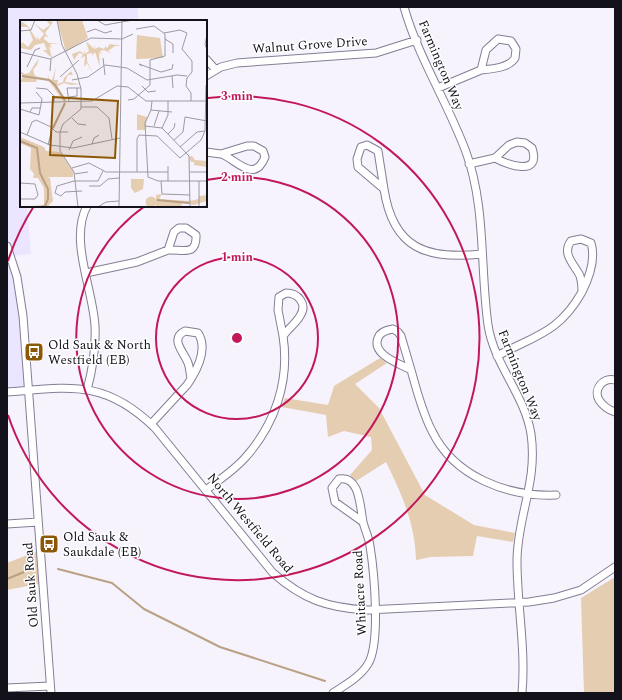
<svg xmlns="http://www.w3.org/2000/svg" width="622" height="700" font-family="Spectral,serif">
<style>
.built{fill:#ece5ff}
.green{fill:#e5cdb2}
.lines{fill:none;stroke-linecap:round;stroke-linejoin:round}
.stream{stroke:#baa084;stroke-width:2}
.minor-casing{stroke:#847e94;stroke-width:9}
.minor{stroke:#fff;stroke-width:7}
.ring{fill:none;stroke:#c2185b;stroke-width:2}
.labels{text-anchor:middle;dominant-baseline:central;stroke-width:3;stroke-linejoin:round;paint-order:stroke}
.street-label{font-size:13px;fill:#131119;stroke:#fff}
.poi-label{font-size:13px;fill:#131119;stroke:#fff;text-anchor:start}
.inset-river{fill:none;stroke:#baa084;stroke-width:2}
.inset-road{fill:none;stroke:#9b99a2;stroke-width:1}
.view{fill:#8c5806;fill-opacity:0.15;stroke:#8c5806;stroke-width:2}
.inset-edge{fill:none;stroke:#131119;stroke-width:2}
.centre{fill:#c2185b;stroke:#fff;stroke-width:2}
.ring-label{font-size:12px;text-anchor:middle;font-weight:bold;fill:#c2185b;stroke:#fff;stroke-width:3;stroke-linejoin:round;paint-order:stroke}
</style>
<rect width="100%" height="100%" fill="#f6f3fd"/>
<path class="built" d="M 7,7 L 138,7 L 138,21 L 21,21 L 21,206 L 27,206 L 31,254 L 11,256 L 29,390 L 7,392 Z"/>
<path class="green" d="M 380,358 L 387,363 L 355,384 L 379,408 L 425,495 L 474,525 L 515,533 L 513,542 L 477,536 L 473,556 L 431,557 L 416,560 C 415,523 402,495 386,462 L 356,481 L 350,475 L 372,450 L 371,437 L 344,431 L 328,437 L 326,415 L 282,407 L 285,398 L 328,405 L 334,386 Z
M 40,550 L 43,583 L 7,590 L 7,563 Z
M 615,577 L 615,693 L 584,693 L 581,598 Z"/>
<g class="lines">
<path class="stream" d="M 58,569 L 112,583 L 144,609 L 220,647 L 325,681
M 7,579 L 24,572"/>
<defs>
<path id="minor" d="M 404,7 C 418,57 448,103 466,152 C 486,206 480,268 488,325 C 494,365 525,395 531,434 C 538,482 517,517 517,561 C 517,605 526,649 522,693
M 498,39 L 511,41 L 516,49 L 515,58 C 509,68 491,69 481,70 L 486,50 Z
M 206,59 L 216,70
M 206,76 L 221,67 L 237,63 L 376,53 L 417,40
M 438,88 L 481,70
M 517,142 L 525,143 L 532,148 C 542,178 506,164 495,158 L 509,145 Z
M 367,145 L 378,151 L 384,189 L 358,167 L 357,159 L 361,147 Z
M 247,146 L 254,146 L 263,151 L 265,157 C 254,185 235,158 221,154 Z
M 206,152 L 221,154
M 469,164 L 495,158
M 384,189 C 393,249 427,260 482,254
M 87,206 C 69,240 93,289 95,326 C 96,348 93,368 87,390
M 179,228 L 186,228 L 196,235 C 197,257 182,249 168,250 L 174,232 Z
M 581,239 L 591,243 C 596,259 589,278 582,292 C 582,287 582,282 580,276 C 575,265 561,254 571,241 Z
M 7,246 L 17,277 L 23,316 L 51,693
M 86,273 L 137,262 L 168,250
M 286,293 C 298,293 308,304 300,316 C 296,323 288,329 283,336 L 278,310 L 279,297 Z
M 393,329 L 398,332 L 401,336 L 411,370 C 401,364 371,355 378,338 C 380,332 386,330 393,329 Z
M 185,331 L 198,333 C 207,347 199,366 191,379 C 190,374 190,368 188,363 C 184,352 169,339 185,331 Z
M 497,356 C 534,336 559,333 582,292
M 411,370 C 417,391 422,412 432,431 C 454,477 508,497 556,495
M 615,380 C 603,377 593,389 599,400 C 603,406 609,410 615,412
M 7,392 C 70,387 105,379 155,428 L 273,573 C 303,599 327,608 367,610 L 529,602 L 554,598 L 581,590 L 615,567
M 151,424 L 187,385 L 191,379
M 339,479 C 360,475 360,507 363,522 L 335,502 L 332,488 Z
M 206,490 C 219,480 233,471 244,459 C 275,425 290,381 283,336
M 7,524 L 38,522
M 7,688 L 50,686
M 333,693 C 345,685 360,677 368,664 C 381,643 374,571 370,546 C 369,538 365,530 363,522"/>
</defs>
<use href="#minor" class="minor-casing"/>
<use href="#minor" class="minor"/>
</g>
<g class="ring">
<circle cx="237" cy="338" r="81"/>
<path d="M206 180A161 161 0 1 1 145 206"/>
<path d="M8 261A242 242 0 0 1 34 206M208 98A242 242 0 1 1 8 415"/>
</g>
<defs>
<symbol id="bus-square" viewBox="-11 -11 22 22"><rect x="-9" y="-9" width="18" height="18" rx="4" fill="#8c5806" stroke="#fff"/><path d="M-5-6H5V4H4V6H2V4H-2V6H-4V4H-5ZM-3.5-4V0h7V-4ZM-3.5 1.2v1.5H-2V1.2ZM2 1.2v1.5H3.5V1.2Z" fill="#fff"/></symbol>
</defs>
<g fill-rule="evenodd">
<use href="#bus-square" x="23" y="341" width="22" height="22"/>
<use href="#bus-square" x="38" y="533" width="22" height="22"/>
</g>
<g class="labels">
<g class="street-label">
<text transform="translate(310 45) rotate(-4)">Walnut Grove Drive</text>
<text transform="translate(441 65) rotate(67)">Farmington Way</text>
<text transform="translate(520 375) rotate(68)">Farmington Way</text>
<text transform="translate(250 523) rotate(50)">North Westfield Road</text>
<text transform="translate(31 585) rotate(-94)">Old Sauk Road</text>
<text transform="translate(360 593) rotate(-93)">Whitacre Road</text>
</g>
<g class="poi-label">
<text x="48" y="345">Old Sauk &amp; North<tspan x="48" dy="15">Westfield (EB)</tspan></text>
<text x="63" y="537">Old Sauk &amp;<tspan x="63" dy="15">Saukdale (EB)</tspan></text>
</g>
</g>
<g transform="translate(20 20)">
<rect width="187" height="187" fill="#f6f3fd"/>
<path d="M 0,0 L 4,0 L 1,1 L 8,6 L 17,20 L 18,16 L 19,20 L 24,14 L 14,3 L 23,10 L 30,5 L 26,0 L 33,2 L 25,13 L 29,18 L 25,16 L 24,19 L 29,23 L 41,23 L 30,24 L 32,29 L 29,26 L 32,38 L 23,30 L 27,30 L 24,23 L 15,25 L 11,30 L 0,28 L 2,22 L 8,27 L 13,20 L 8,7 L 1,7 ZM 37,0 L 62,0 L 68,18 L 46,32 ZM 117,15 L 140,18 L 143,38 L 116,39 ZM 66,21 L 74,29 L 74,25 L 75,29 L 79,27 L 84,29 L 86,25 L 86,29 L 90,24 L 102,26 L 95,26 L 88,31 L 92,34 L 84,30 L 80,31 L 82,35 L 79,32 L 80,47 L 75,32 L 72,36 L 72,33 L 67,34 L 67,41 L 73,54 L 67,43 L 64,47 L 65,36 L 61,38 L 63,34 L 59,33 L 54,40 L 52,34 L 60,31 L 64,34 L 64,30 L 65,34 L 69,31 ZM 19,38 L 17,45 L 13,50 L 15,56 L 28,59 L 29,55 L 29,59 L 32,60 L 36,47 L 34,60 L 38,60 L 37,64 L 43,62 L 44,58 L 51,51 L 53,55 L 48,55 L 45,62 L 60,64 L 51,65 L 44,63 L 37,66 L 47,82 L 44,82 L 29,61 L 17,58 L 16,62 L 0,62 L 3,57 L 0,51 L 5,54 L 9,53 ZM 117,94 L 127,97 L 125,110 L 117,110 ZM 0,117 L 24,127 L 26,131 L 40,132 L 53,151 L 53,157 L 27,157 L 30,158 L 33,181 L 27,187 L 0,187 L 24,185 L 24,168 L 18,158 L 13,158 L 14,154 L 10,149 L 11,128 L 0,123 ZM 172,136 L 175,140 L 187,141 L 187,147 L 174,145 L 174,142 L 171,142 L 169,137 ZM 111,159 L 124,159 L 123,169 L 115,173 L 111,168 ZM 142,174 L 139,179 L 169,181 L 179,179 L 179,176 L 187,175 L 187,181 L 174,185 L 162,183 L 161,187 L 136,187 L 136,175 ZM125.5 182a5.5 5.5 0 1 1 11 0a5.5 5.5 0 1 1-11 0Z" fill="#e5cdb2"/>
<path class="inset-river" d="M 2,56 L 29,60 L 35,65 L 45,80M 33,108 L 45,83M 0,121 L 17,128 L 20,153 L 28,169 L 28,179 L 25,186 L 21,187M 137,180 L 169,183"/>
<path class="inset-road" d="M 37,0 L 42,25 L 57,54 L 61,69 L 61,89 L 43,104 L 40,112 L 40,131 L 54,152 L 58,187M 77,0 L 85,5 L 113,0M 156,0 L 171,0M 116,9 L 134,6M 0,11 L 11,10 L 15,0M 67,12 L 75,9 L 85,13 L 92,11M 144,13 L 160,10 L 167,13 L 162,29 L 172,41 L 172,52 L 167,58 L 166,66 L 171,73 L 171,81M 187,15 L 185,24 L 187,30M 145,19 L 153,24 L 153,33M 0,32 L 30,39 L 71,18 L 102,19 L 113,14M 83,38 L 85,55M 122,46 L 119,44 L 141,52 L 152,49 L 153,44M 7,47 L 15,30 L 20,28M 30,51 L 31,39M 152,56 L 153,68M 40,57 L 59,40M 52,60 L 68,57 L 85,45 L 107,48 L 127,60 L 157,55 L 167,56M 122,66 L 128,72 L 136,71M 16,68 L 27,69 L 34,76 L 34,82M 47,68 L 49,82M 47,68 L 61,68M 49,77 L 57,76 L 57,68M 108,80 L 114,79 L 130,65 L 130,40 L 145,36 L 145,14 L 134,6M 132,81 L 131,90 L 125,103 L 128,157 L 138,161 L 187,161M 0,83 L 72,81 L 97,66 L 108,67 L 126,81 L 187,81M 61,87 L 77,87 L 89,98 L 92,119M 0,89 L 19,95 L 22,79 L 16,72M 131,90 L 152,92M 10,92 L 12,88 L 20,88M 52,98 L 58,104 L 66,105M 125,106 L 142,108 L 169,136 L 170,187M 134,106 L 139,91M 142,108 L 148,95 L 148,81M 0,112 L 30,125 L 53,128 L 100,118M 148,114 L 154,108 L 155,103M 7,115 L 12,102 L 16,100 L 31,107 L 36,112 L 48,112M 154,120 L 163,112 L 165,97 L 187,101M 72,124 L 74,118 L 79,115M 28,125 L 32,109M 160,127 L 177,112 L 185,111M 49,130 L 53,121 L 62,117M 148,146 L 148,161M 52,148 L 69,143 L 86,152 L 148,152M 117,152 L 117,119 L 119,115 L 137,116 L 160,138 L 181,120 L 185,111 L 186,65M 170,152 L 187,152M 54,154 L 68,152M 141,161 L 142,174 L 170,175M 179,161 L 179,187 L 187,186M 0,163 L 15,164 L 18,175 L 15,179 L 0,179M 69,166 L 80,166 L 88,159 L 99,158M 62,171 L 45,172 L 41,176 L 35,173 L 37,166 L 54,161 L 78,161 L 83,151M 78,187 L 86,182 L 99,181M 99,187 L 102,0"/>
<path class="view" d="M 33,77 L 98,81 L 95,138 L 30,135 Z"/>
<rect width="187" height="187" class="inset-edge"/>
</g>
<circle cx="237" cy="338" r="6" class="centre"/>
<g class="ring-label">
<text x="237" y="100">3 min</text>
<text x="237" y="181">2 min</text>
<text x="237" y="261">1 min</text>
</g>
<rect width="622" height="700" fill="none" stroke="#131119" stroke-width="16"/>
</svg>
